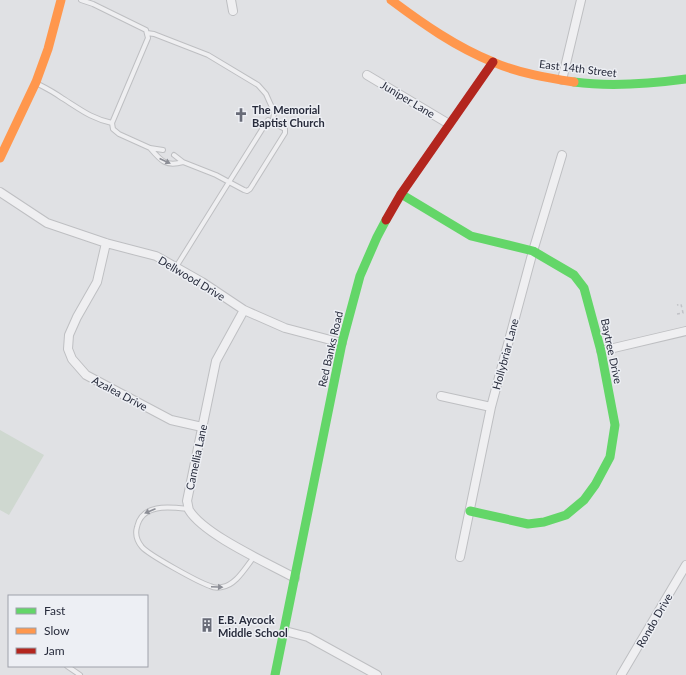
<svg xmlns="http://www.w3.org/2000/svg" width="686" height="675" font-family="Lato,sans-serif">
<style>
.green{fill:#cfd8d0}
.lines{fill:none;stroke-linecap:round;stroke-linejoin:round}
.lane-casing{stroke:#bebfc2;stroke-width:6}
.street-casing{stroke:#bebfc2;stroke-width:10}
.path{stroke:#c1c2c7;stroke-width:1.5;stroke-dasharray:3 3;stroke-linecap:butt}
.lane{stroke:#efeff1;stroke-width:4}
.street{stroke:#efeff1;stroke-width:8}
.fast{stroke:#63d668;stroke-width:9}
.slow{stroke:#ff974d;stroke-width:9}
.jam{stroke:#b3261e;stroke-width:9}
.oneway{fill:#8c8e96}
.labels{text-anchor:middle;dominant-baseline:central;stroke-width:3;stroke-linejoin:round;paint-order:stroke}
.street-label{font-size:11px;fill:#282c3c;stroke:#edeff4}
.poi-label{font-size:11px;font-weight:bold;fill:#282c3c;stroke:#edeff4;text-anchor:start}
</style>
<rect width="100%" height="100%" fill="#e0e1e4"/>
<path class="green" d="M 0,430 L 44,455 L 9,515 L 0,510 Z"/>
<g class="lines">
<defs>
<path id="lane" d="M 147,33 L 154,34 L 208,55 L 258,85 L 266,94 L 274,112 L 273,122
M 38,84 C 46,88 55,93 62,98 C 80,109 90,118 112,123 L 148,38 L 146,30 L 93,4 L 81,0
M 268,120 L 285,129 L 285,133 L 250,189 L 247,191 L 244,190 L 229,182 Z
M 112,123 L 113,129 L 119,134 L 150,148 L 163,150
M 150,148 C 161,161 166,167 183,162
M 174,155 L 183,162 L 216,175 L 229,182 L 176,267
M 188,509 C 170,507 142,503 137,527 C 135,534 137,541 142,547 C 149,555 198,582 210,586 C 214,588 218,588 222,587 C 236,585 245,568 254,557
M 67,666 L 80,675"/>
<path id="street" d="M 231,0 L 233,11
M 367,75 L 449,124
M 562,80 L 581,0
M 0,192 L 47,223 L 106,243 L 156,256 L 202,282 L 244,310 L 285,328 L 342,343
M 106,243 L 97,282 L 77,317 L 69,335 L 68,349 L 72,359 L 86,375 L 171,420 L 202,427
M 244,310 L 216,361 L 187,501 C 188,504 188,507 189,510 C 204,535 268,563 295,578
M 601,351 L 686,331
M 441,396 L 491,407
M 460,557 L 491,407 L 533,251 L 562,155
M 285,631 L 308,637 L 377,675
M 621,675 L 686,565"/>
</defs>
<use href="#lane" class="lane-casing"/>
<use href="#street" class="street-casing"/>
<path class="path" d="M 677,314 L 683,313 L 681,304 L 677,305"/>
<use href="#lane" class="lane"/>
<use href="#street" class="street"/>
<path class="fast" d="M 574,82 C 611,87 649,84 686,79
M 401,194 L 471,236 L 533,251 L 574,275 L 584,288 L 601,351 L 615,425 L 610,457 L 595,485 L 584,500 L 566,515 L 544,522 L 528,524 L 470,511
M 275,675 L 342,343 L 360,276 L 377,237 L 386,220"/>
<path class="slow" d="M 391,0 C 423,24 456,47 493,62 C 518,73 548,78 574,82
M 0,158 L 36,82 L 48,49 L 61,0"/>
<path class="jam" d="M 386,220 L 401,194 L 493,62"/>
</g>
<defs><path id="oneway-solid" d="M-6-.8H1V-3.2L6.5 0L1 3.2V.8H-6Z"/></defs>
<g class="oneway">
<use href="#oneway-solid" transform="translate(165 161) rotate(25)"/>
<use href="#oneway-solid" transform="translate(150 511) rotate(157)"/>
<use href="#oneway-solid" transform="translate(217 587) rotate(3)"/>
</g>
<defs>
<symbol id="church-bare" viewBox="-9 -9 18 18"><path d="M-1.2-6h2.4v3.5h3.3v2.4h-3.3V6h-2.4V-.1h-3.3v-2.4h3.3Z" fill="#686b77" stroke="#edeff4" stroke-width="2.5" paint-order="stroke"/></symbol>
<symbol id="building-bare" viewBox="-9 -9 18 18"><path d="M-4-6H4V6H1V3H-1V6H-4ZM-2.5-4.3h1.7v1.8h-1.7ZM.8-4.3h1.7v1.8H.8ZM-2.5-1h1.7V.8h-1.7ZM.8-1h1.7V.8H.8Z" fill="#686b77" stroke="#edeff4" stroke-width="2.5" paint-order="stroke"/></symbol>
</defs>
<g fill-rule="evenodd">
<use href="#church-bare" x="231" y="105" width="20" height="20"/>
<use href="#building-bare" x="197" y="615" width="20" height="20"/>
</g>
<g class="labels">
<g class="street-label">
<text transform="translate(578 68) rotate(7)">East 14th Street</text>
<text transform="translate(408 99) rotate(31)">Juniper Lane</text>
<text transform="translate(192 278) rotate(31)">Dellwood Drive</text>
<text transform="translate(330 349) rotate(-77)">Red Banks Road</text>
<text transform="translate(612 351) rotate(78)">Baytree Drive</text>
<text transform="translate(505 354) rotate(-75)">Hollybriar Lane</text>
<text transform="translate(120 393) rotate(28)">Azalea Drive</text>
<text transform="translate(196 457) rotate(-78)">Camellia Lane</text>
<text transform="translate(654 620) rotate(-60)">Rondo Drive</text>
</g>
<g class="poi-label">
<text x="252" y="109">The Memorial<tspan x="252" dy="13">Baptist Church</tspan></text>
<text x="218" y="619">E.B. Aycock<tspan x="218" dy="13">Middle School</tspan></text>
</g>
</g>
<rect x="8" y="595" width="140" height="72" fill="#edeff4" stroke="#9ea1aa"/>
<rect x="16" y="608" width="20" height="6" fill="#63d668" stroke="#9ea1aa"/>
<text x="44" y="615" font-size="12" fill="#282c3c">Fast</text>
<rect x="16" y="628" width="20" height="6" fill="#ff974d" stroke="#9ea1aa"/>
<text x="44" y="635" font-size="12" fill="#282c3c">Slow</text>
<rect x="16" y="648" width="20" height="6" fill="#b3261e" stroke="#9ea1aa"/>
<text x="44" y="655" font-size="12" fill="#282c3c">Jam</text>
</svg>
